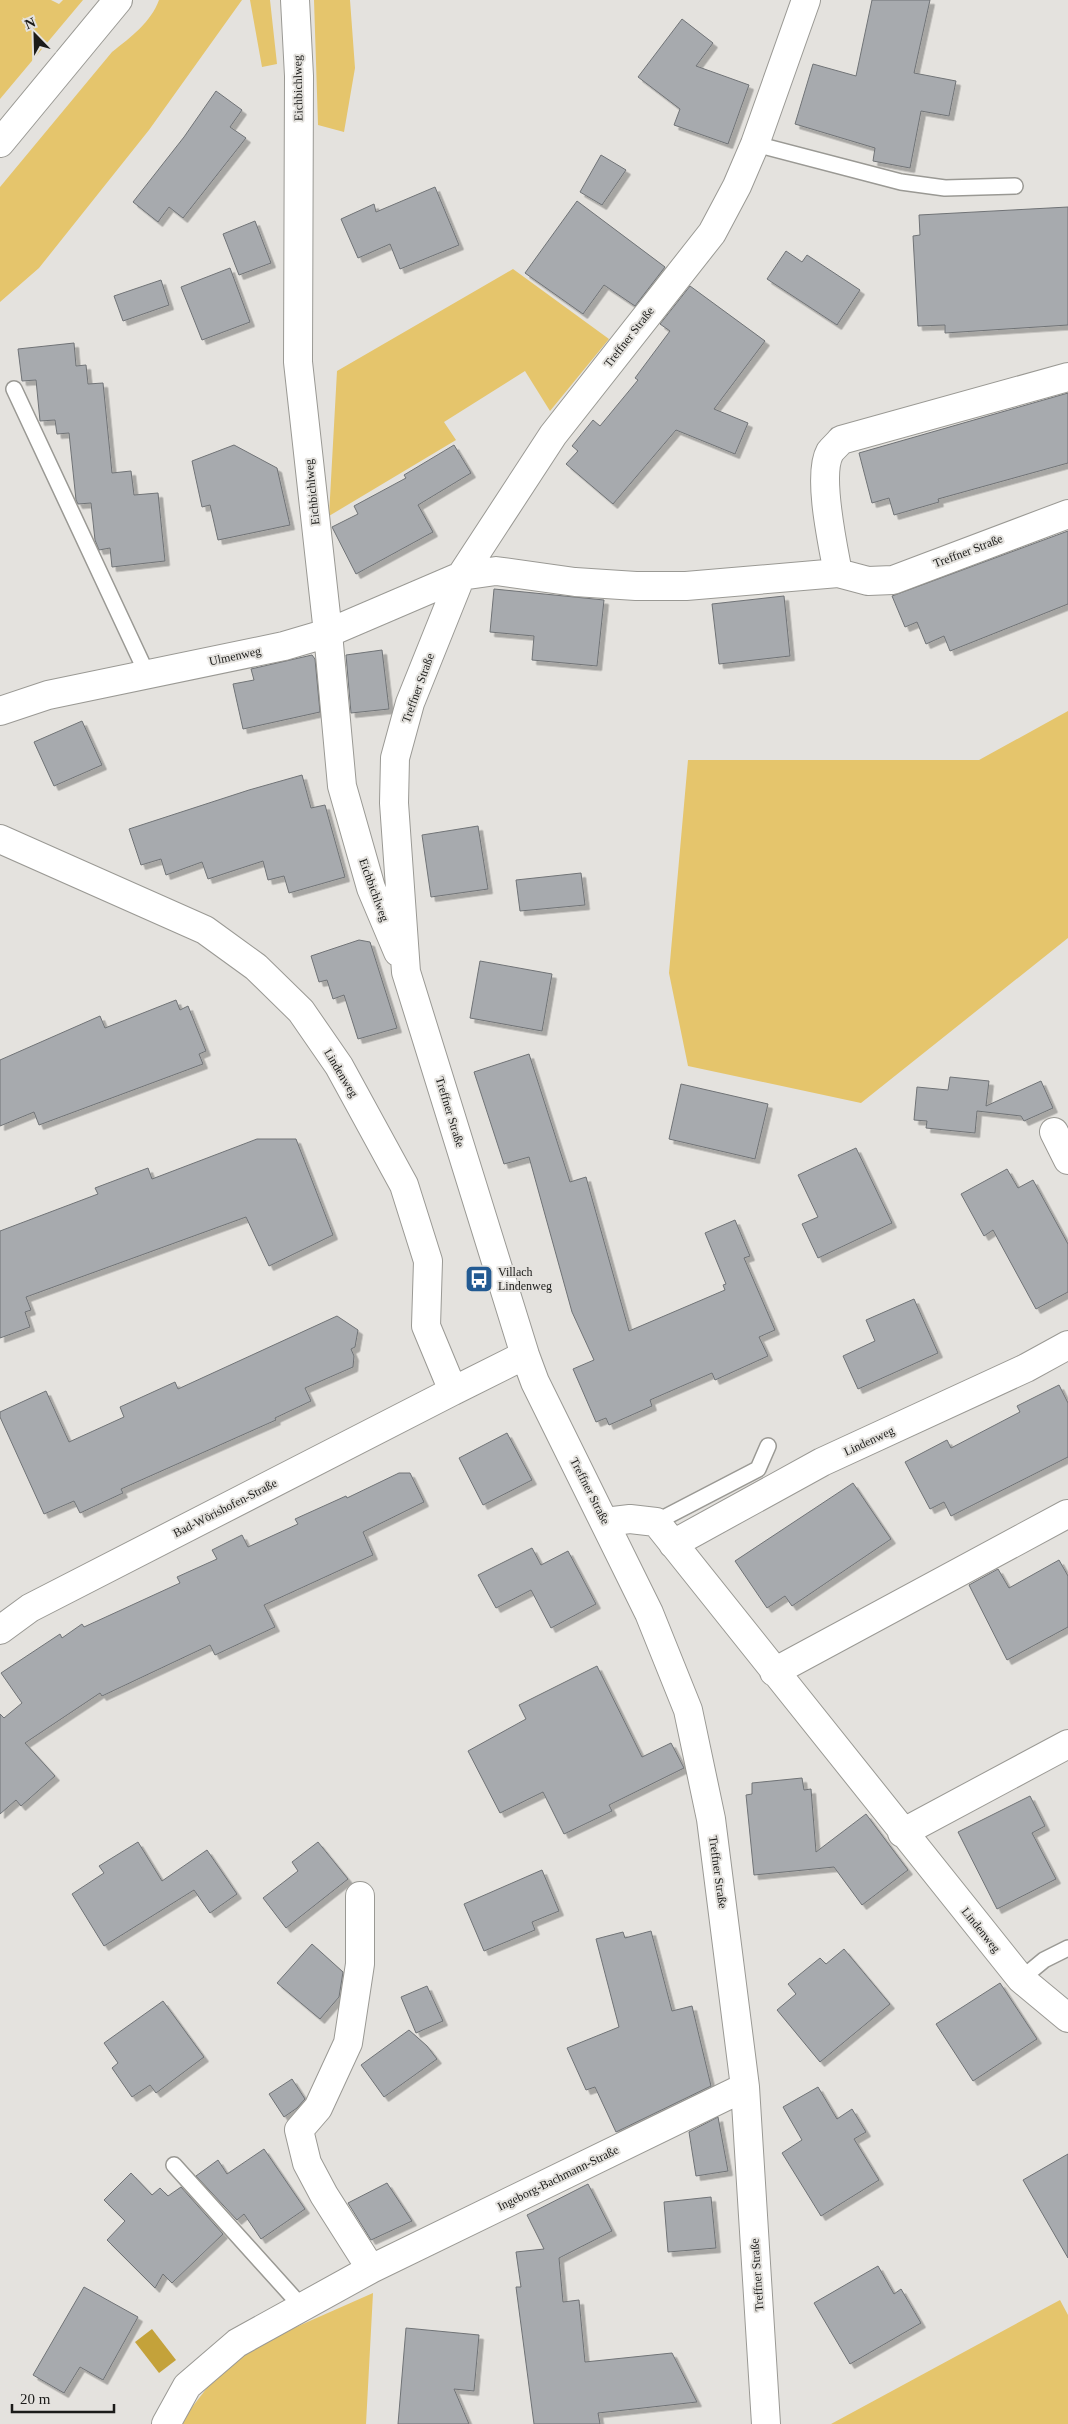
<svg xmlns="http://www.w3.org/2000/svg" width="1068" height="2424" font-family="'Times New Roman',serif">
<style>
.green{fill:#e5c56c}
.water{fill:#c4a23a}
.building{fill:#a7aaae;stroke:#707376;filter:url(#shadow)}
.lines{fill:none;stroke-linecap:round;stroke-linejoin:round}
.service-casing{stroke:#9a9994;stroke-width:18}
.minor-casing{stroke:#9a9994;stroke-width:30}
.primary-casing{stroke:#9a9994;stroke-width:30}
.service{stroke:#fff;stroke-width:15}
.minor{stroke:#fff;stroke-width:28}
.primary{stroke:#fff;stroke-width:28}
.labels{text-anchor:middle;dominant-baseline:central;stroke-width:4;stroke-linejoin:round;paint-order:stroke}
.street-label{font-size:12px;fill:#1b1b19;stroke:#e4e2de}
.poi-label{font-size:12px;fill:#1b1b19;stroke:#e4e2de;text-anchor:start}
</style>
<defs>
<filter id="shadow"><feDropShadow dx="4.5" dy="4.5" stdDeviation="0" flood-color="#0004"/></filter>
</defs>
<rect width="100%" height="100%" fill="#e4e2de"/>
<path class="green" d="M 0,0 L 51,0 L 59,4 L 63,0 L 83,0 L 0,99 Z
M 159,0 L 242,0 L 149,130 L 39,268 L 0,302 L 0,187 L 112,52 C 131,37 151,22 159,0 Z
M 250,0 L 270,0 L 277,64 L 262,67 Z
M 314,0 L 350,0 L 355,68 L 344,132 L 318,125 Z
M 513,269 L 609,339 L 550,411 L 525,371 L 444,422 L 456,440 L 329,516 L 337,371 Z
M 1068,711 L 1068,938 L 861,1103 L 688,1066 L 669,973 L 688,760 L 979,760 Z
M 373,2293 L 366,2424 L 179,2424 L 217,2375 L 260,2343 Z
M 1060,2300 L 1068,2315 L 1068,2424 L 831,2424 Z"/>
<path class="water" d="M 152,2329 L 176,2360 L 159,2373 L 135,2342 Z"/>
<path class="building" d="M 872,0 L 930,0 L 914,73 L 956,81 L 949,116 L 921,111 L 910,168 L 873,161 L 875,148 L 795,124 L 813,64 L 856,76 Z
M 682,19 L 713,43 L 696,66 L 749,85 L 728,144 L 674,125 L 680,109 L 638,77 Z
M 216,91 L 242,110 L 230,127 L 246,138 L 183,218 L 169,207 L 158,222 L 133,202 L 184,137 Z
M 601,155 L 626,170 L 602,205 L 580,192 Z
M 435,187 L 459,245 L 400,269 L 390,244 L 358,258 L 341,219 L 374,204 L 376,212 Z
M 577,201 L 665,267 L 635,306 L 604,285 L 583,314 L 525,273 Z
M 1068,207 L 1068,325 L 945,333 L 945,325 L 918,326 L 913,236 L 920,235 L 919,215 Z
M 255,221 L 271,263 L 239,275 L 223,234 Z
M 786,251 L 802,262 L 807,255 L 860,290 L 837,325 L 767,279 Z
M 230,268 L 250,322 L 202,340 L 181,287 Z
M 161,280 L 169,305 L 123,321 L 114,296 Z
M 690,286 L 765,341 L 714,409 L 748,423 L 735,454 L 676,430 L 613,504 L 566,464 L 578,451 L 572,446 L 593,420 L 600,426 L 638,380 L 635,378 L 670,331 L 660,324 Z
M 74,343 L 76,366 L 86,365 L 88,384 L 103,383 L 112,473 L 131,471 L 134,495 L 158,493 L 165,561 L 112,567 L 110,548 L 99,550 L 95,540 L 91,503 L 78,504 L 76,500 L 69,433 L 57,434 L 55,420 L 40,421 L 36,380 L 22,381 L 18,349 Z
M 1068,393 L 1068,463 L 938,499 L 939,502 L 894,515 L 889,498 L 872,503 L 859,453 Z
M 234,445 L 277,468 L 290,525 L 218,540 L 210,505 L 202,507 L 192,461 Z
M 454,445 L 471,473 L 418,505 L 433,532 L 356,574 L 332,527 L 358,514 L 354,506 L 406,478 L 404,475 Z
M 1068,531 L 1068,604 L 950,651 L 944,636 L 926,644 L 917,622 L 905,627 L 892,596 Z
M 494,589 L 604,600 L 597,666 L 532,660 L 534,636 L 490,632 Z
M 784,596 L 790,656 L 719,664 L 712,604 Z
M 382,650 L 389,709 L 351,713 L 346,655 Z
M 312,655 L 315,659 L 320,712 L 243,729 L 233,684 L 254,680 L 251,669 Z
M 82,721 L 102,765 L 54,786 L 34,742 Z
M 302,775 L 311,808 L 325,805 L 345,877 L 289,893 L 284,876 L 268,880 L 263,861 L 208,879 L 202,862 L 166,875 L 161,859 L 141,865 L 129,829 L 249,790 Z
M 478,826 L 488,889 L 431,897 L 422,835 Z
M 581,873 L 585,905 L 520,911 L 516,880 Z
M 359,940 L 370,942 L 397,1028 L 358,1039 L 344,995 L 333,999 L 327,980 L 319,982 L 311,956 Z
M 480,961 L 552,974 L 542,1031 L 470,1018 Z
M 176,1000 L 180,1010 L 188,1006 L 206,1051 L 199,1054 L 203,1064 L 39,1125 L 34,1112 L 0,1126 L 0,1060 L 100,1016 L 105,1028 Z
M 529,1054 L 570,1182 L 586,1177 L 629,1331 L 725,1290 L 723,1285 L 726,1284 L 705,1233 L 735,1220 L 750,1256 L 744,1258 L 775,1330 L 759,1337 L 768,1356 L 715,1380 L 712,1373 L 650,1400 L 652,1406 L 609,1425 L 606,1418 L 596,1422 L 573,1369 L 594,1360 L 572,1312 L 529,1157 L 504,1164 L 474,1072 Z
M 950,1077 L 989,1081 L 986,1106 L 1041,1081 L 1053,1108 L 1024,1121 L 1021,1116 L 977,1111 L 975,1133 L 926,1128 L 927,1121 L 914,1120 L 917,1087 L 948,1090 Z
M 681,1084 L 768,1104 L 755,1159 L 669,1139 Z
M 257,1139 L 296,1139 L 333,1235 L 269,1266 L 246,1217 L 26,1297 L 31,1310 L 25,1312 L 30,1327 L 0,1338 L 0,1231 L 98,1194 L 95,1188 L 148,1168 L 152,1179 Z
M 856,1148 L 892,1223 L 818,1258 L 802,1224 L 818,1217 L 798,1175 Z
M 1007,1169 L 1018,1188 L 1033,1180 L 1068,1244 L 1068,1292 L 1036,1309 L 993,1230 L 984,1236 L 961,1194 Z
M 914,1299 L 938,1353 L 858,1389 L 843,1356 L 875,1341 L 866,1320 Z
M 337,1316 L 358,1330 L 355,1347 L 351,1349 L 354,1356 L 353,1367 L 305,1388 L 311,1401 L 275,1418 L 276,1420 L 121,1489 L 123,1493 L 80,1513 L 74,1501 L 44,1514 L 0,1417 L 0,1412 L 46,1391 L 69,1442 L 124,1417 L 120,1407 L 175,1382 L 178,1389 Z
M 1059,1385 L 1068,1403 L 1068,1457 L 951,1516 L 944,1502 L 930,1509 L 905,1462 L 947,1440 L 951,1448 L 1020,1412 L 1017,1406 Z
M 507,1433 L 532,1480 L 483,1505 L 459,1458 Z
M 399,1473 L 410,1473 L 424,1502 L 363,1532 L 373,1555 L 264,1605 L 275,1627 L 215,1655 L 210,1645 L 102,1696 L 100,1693 L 25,1743 L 55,1776 L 21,1806 L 16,1800 L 0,1814 L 0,1714 L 4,1718 L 22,1703 L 1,1673 L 60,1634 L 62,1638 L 82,1624 L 84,1627 L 180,1583 L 177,1577 L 217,1559 L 212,1550 L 242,1535 L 248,1547 L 298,1524 L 295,1519 L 346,1496 L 347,1498 Z
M 853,1483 L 891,1539 L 792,1606 L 785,1596 L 767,1608 L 735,1561 Z
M 532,1548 L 541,1565 L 568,1551 L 596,1604 L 551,1628 L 531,1590 L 496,1608 L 478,1575 Z
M 1059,1560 L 1068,1576 L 1068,1627 L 1007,1660 L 969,1585 L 998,1569 L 1009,1588 Z
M 597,1666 L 642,1757 L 671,1743 L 684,1768 L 609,1805 L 612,1811 L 564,1834 L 543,1792 L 500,1813 L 468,1751 L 526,1719 L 519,1705 Z
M 802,1778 L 804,1790 L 811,1789 L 816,1852 L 866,1814 L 908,1870 L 862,1905 L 834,1867 L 754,1875 L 746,1795 L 752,1794 L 752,1783 Z
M 1030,1796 L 1045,1826 L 1032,1833 L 1056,1879 L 997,1909 L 958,1832 Z
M 138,1842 L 162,1881 L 207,1850 L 237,1894 L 210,1913 L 194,1890 L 104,1946 L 72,1894 L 104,1873 L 99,1866 Z
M 318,1842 L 348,1879 L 286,1928 L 263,1898 L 298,1871 L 292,1862 Z
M 542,1870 L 559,1911 L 532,1922 L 535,1930 L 484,1951 L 464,1904 Z
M 651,1931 L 672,2011 L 692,2006 L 711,2086 L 616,2132 L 595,2087 L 586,2090 L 567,2048 L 619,2027 L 596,1939 L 623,1932 L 625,1938 Z
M 312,1944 L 343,1972 L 339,1997 L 320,2019 L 277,1983 Z
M 844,1949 L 890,2004 L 820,2062 L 777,2010 L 796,1994 L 788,1984 L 820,1958 L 826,1964 Z
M 1000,1983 L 1037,2039 L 973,2081 L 936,2024 Z
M 427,1986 L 443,2021 L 416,2033 L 401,1997 Z
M 163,2001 L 204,2057 L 156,2093 L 150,2085 L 132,2097 L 112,2068 L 118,2063 L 104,2043 Z
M 409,2030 L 427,2046 L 437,2059 L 384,2097 L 361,2065 Z
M 292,2079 L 305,2099 L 297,2108 L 284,2117 L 269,2094 Z
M 818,2087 L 837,2119 L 852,2109 L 866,2132 L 854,2139 L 879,2180 L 821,2216 L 782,2153 L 802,2140 L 783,2107 Z
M 718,2117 L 728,2171 L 696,2176 L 689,2132 Z
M 264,2149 L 305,2209 L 261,2239 L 244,2214 L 237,2220 L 196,2176 L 218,2160 L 227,2174 Z
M 1068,2154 L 1068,2258 L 1023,2180 Z
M 131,2173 L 152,2195 L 160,2188 L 168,2196 L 181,2187 L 223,2234 L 172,2283 L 163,2274 L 155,2288 L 107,2240 L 125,2221 L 104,2200 Z
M 387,2183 L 412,2221 L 371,2240 L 348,2203 Z
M 588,2184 L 612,2231 L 559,2258 L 563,2302 L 579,2300 L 585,2362 L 672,2353 L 697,2402 L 598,2413 L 600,2424 L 534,2424 L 516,2287 L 521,2287 L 516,2252 L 544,2249 L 527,2215 Z
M 711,2197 L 716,2248 L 668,2252 L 664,2202 Z
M 878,2266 L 894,2294 L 901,2289 L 921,2323 L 850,2364 L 814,2303 Z
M 84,2287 L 138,2317 L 103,2380 L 80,2367 L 64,2393 L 33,2375 Z
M 406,2328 L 479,2335 L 474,2391 L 454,2389 L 469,2424 L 398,2424 Z"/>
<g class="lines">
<defs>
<path id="service" d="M 755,144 L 901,182 L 945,188 L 1015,186
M 14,389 L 147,674
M 656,1522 L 758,1469 L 768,1446
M 1021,1979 L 1044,1960 L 1068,1948
M 174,2165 L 302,2307"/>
<path id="minor" d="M 295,0 L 299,76 L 298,362 L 328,633 L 342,786 L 371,888 L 398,952
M 838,573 C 833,546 817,475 830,452 C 833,448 838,444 841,440 L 1068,377
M 0,711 L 48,695 L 284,646 L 328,633 L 461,576 L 496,571 L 575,582 L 636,586 L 686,586 L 838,573 L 868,581 L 893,580 L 1068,514
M 0,839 L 205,930 L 256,967 L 301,1011 L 339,1066 L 404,1185 L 428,1261 L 426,1326 L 453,1391 L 525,1355
M 1054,1132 L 1068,1160
M 605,1522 L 630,1519 L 656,1522 L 1021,1979 L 1068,2018
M 673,1544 L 822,1462 L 1026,1368 L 1068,1345
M 0,1630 L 30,1608 L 453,1391
M 774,1672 L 1067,1514
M 902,1833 L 1068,1744
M 360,1896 L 360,1964 L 348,2043 L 318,2108 L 299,2130 L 307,2163 L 324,2195 L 371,2269
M 166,2424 L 187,2386 L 237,2343 L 371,2269 L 745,2087
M 766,2424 L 745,2087 L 711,1819 L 688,1710 L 649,1613 L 535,1382 L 525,1355 L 406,972 L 394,803 L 395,758 L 410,703 L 461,576 L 553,435 L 712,233 L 737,186 L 755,144 L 806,0"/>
<path id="primary" d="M 0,143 L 118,0"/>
</defs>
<use href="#service" class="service-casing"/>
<use href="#minor" class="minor-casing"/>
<use href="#primary" class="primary-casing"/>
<use href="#service" class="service"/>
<use href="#minor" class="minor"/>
<use href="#primary" class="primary"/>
</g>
<defs>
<symbol id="bus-square" viewBox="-11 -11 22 22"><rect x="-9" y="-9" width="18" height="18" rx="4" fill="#225a92" stroke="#e4e2de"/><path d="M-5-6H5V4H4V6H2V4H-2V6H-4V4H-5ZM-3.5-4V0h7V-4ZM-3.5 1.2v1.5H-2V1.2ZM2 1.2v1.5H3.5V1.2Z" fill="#fff"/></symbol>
</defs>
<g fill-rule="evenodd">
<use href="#bus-square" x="463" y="1263" width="32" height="32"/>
</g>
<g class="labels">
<g class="street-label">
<text transform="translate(298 88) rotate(-91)">Eichbichlweg</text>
<text transform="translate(629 337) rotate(-52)">Treffner Straße</text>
<text transform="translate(312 492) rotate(-96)">Eichbichlweg</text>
<text transform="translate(968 551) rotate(-21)">Treffner Straße</text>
<text transform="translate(235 656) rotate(-12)">Ulmenweg</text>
<text transform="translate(418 688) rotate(-70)">Treffner Straße</text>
<text transform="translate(374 890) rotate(70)">Eichbichlweg</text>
<text transform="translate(341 1073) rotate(59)">Lindenweg</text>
<text transform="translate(450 1112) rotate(73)">Treffner Straße</text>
<text transform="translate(869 1441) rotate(-25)">Lindenweg</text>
<text transform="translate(590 1491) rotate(63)">Treffner Straße</text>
<text transform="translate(225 1508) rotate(-27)">Bad-Wörishofen-Straße</text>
<text transform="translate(718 1872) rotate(82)">Treffner Straße</text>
<text transform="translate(981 1930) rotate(51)">Lindenweg</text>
<text transform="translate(558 2178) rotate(-26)">Ingeborg-Bachmann-Straße</text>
<text transform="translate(757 2275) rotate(-94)">Treffner Straße</text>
</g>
<g class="poi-label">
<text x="498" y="1272">Villach<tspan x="498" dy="14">Lindenweg</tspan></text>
</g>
</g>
<g transform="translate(35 35) rotate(337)" stroke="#e4e2de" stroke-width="4" paint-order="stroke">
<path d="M0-4L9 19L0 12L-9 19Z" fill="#1b1b19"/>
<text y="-8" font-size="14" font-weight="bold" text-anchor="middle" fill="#1b1b19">N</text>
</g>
<path d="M12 2404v8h102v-8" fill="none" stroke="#1b1b19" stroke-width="2.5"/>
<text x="20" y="2404" font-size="15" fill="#1b1b19" stroke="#e4e2de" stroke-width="4" paint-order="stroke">20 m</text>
</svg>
